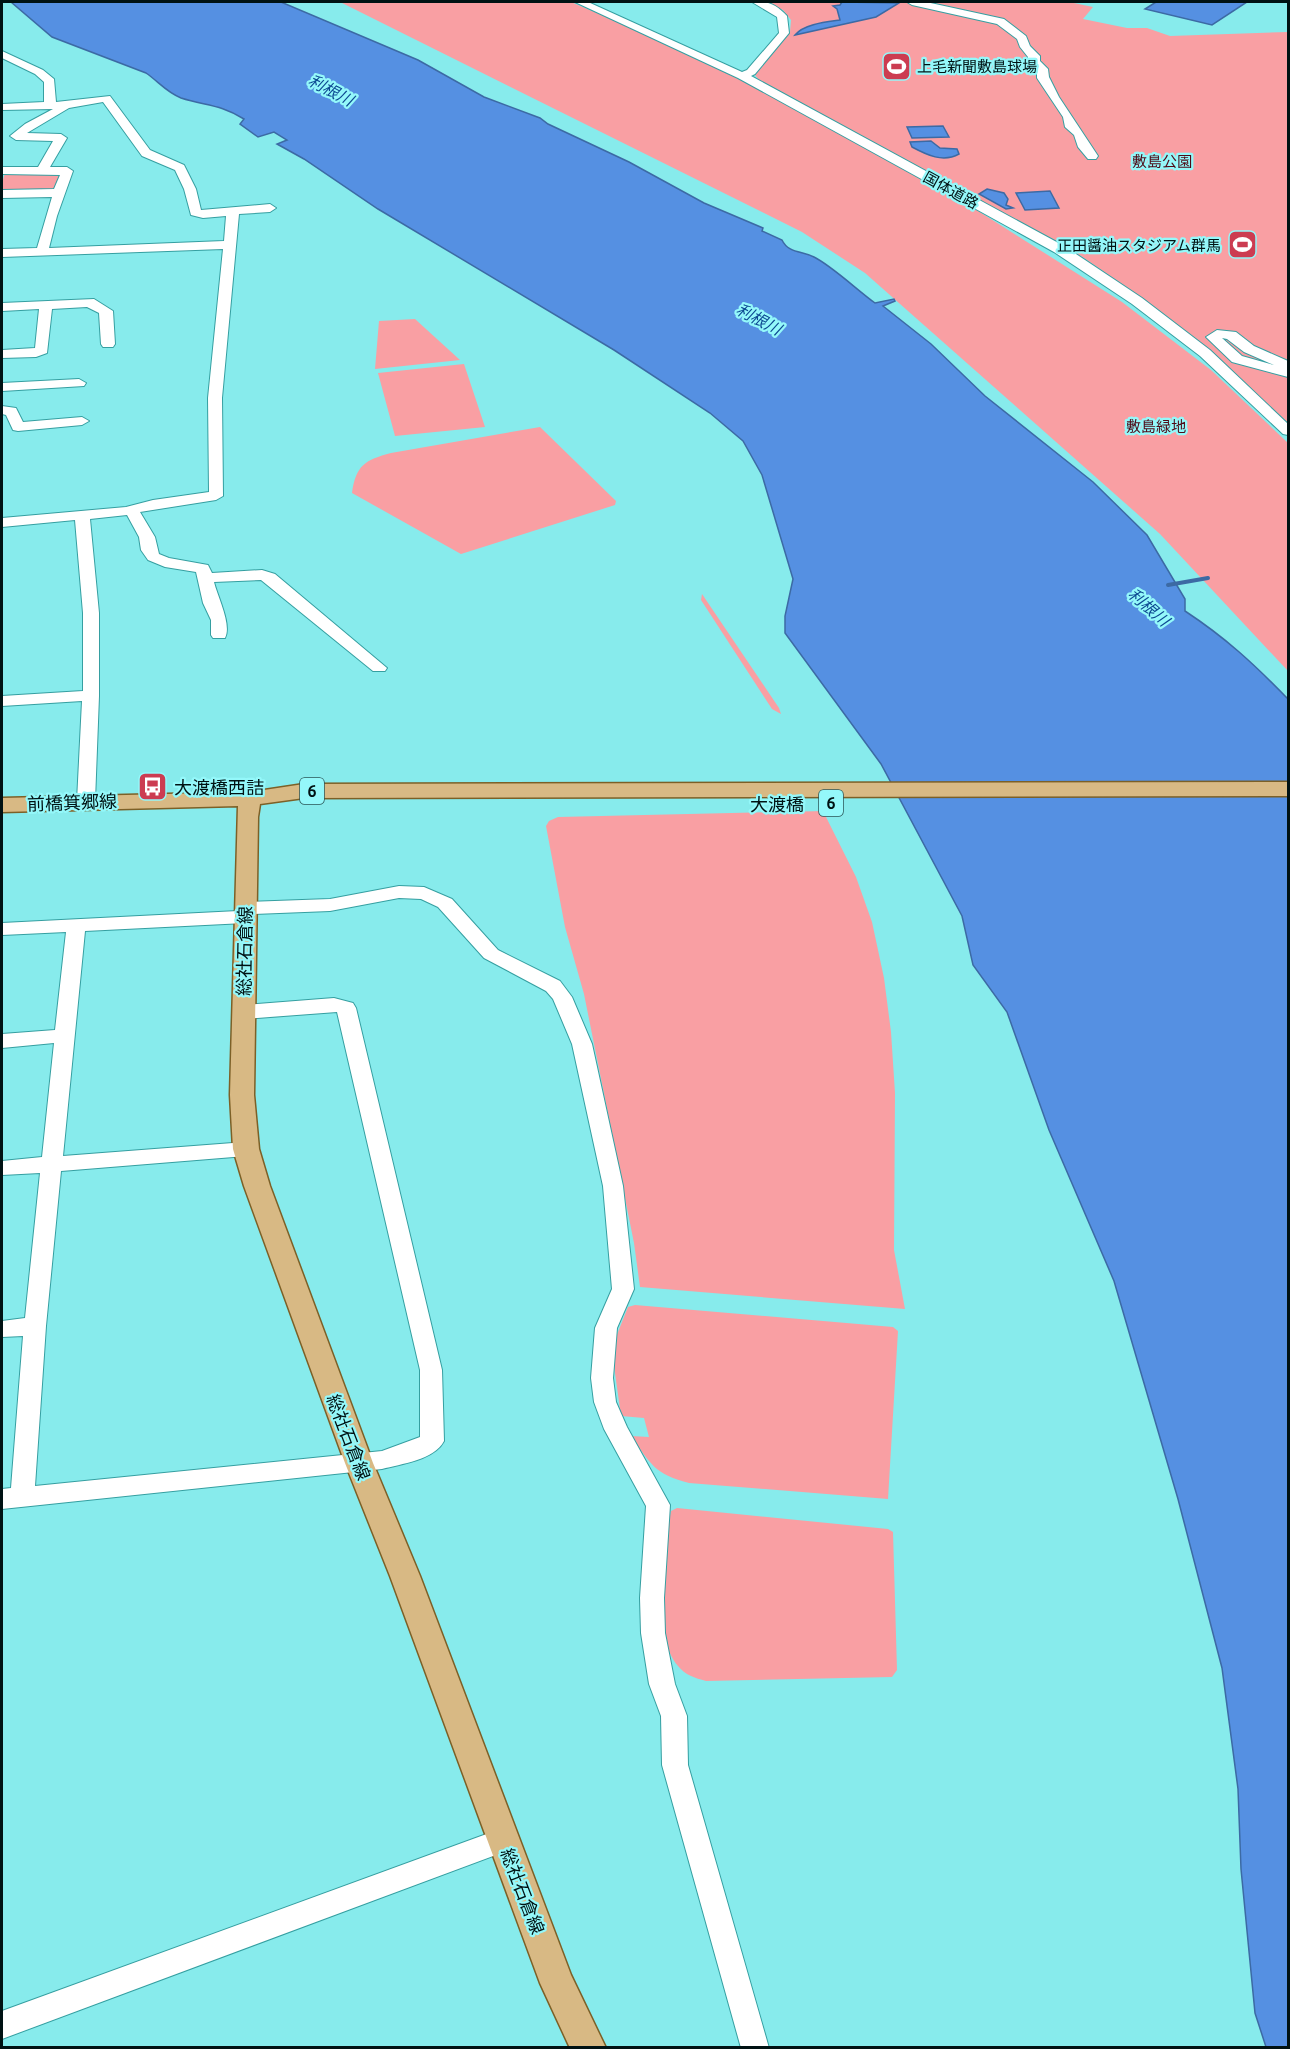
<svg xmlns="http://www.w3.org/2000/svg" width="1290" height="2049" font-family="Ubuntu,'Noto Sans JP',sans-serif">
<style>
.green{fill:#f99fa3}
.water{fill:#5590e2;stroke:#3c6aa4;stroke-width:1.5}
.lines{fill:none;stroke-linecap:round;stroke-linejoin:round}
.stream{stroke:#3c6aa4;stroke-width:4}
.minor-casing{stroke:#359fa1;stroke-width:2}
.major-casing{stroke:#7c6027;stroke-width:3}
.minor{fill:#fff;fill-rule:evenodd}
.major{fill:#d8b984;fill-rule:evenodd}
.labels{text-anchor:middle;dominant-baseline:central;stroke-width:4.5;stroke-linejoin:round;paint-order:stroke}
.far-poi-label{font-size:15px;fill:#001213;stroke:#94f8fa;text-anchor:start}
.far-park-label{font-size:15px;fill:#4f0916;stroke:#94f8fa}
.far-street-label{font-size:15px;fill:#001213;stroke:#94f8fa}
.far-water-label{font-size:16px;font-style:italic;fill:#0d4992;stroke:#94f8fa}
.shield{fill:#94f8fa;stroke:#2c5758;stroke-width:1.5}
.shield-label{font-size:16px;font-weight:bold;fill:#001213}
.poi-label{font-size:18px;fill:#001213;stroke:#94f8fa;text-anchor:start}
.street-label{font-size:18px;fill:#001213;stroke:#94f8fa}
</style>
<rect width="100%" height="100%" fill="#87ebec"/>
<path class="green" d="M 340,2 L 571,2 L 639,31 L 749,84 L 964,202 L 1122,302 L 1211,370 L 1288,443 L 1288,671 L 1160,534 L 865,273 L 802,232 Z
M 765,2 L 1069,2 L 1093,7 L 1083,19 L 1127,28 L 1147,28 L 1170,36 L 1288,32 L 1288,423 L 1205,347 L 1132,291 L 1081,256 L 759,80 L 755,75 L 790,32 L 791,20 L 783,10 Z
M 5,173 L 62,173 L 57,190 L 52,192 L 2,193 L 2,183 Z
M 415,319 L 460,360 L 375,369 L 379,321 Z
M 464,364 L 485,427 L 395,436 L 378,373 Z
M 540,427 L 616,501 L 615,505 L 461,554 L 352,493 C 356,465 365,460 391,453 Z
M 702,594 L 779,708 L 781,714 L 772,709 L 701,600 Z
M 823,811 L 856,877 L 872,922 L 884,978 L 891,1032 L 895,1093 L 894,1250 L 905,1309 L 640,1287 L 634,1243 L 584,994 L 565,927 L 546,826 L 549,821 L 558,817 Z
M 635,1305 L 893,1327 L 898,1331 L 888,1499 L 689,1483 C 654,1474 651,1464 631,1436 L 649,1437 L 644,1418 L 621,1416 L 614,1366 L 616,1337 L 628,1307 Z
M 677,1508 L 888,1529 L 893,1532 L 897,1670 L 892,1677 L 706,1681 C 695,1678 685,1675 678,1666 C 651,1635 666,1560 669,1521 L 671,1511 Z"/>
<path class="water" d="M 11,2 L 281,2 L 418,60 L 484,97 L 540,118 L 548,124 L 629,162 L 704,203 L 763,228 L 762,231 L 782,240 C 788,253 802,251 814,257 C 832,266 857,290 875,303 L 894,299 L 895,301 L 883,306 L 931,344 L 985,396 L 1093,482 L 1147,535 L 1185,599 L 1185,611 C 1226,638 1254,664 1288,699 L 1288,2047 L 1266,2047 L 1255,2013 L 1241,1869 L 1238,1789 L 1222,1668 L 1178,1499 L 1114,1281 L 1049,1130 L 1007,1012 L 973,965 L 962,916 L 881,764 L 785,633 L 785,616 L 793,579 L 762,475 L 743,441 L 710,413 L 614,350 L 378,209 L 304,159 L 277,144 L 287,140 L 274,132 L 258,137 L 240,124 L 244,119 C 220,104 206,106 181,98 C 166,92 159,82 146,73 L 52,37 Z
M 842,2 L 899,3 L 876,17 L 795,35 C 804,24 826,22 840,20 L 837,9 L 833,6 L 840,5 Z
M 1156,2 L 1247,2 L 1212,25 L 1145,9 Z
M 943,126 L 949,137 L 912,138 L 907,127 Z
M 931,141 L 940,148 L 957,149 L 959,154 C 943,163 927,155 912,147 L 910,142 Z
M 987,189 L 1004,193 L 1008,199 L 1006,205 L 1013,208 L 1006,209 L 979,194 Z
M 1050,191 L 1059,208 L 1025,210 L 1016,193 Z"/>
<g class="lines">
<path class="stream" d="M 1168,585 L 1208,578"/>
<defs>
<path id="minor" d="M 575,2 L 588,2 L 742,72 L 747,70 L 779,33 L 777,17 L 752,2 C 767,0 777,5 787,16 L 789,33 L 755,74 L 751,76 L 1064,246 L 1142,298 L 1210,350 L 1288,424 L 1288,435 L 1283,434 L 1200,356 L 1132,304 L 1054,252 L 738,78 Z
M 907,2 L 926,2 L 1004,19 L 1026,36 L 1030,46 L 1040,56 L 1040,61 L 1048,69 L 1049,77 L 1059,97 L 1098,156 L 1096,159 L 1088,159 L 1078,147 L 1074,135 L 1065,127 L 1063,117 L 1037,78 L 1037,70 L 1028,62 L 1028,57 L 1020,47 L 1017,39 L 997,24 L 912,5 Z
M 2,51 L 43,70 L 54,79 L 56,102 L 110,96 L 150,150 L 184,165 L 196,189 L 201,210 L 270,204 L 276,208 L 270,212 L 239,214 L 222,398 L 223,496 L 216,500 L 140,512 L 155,537 L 159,554 L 169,558 L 208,565 L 212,573 L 262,570 L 275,574 L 387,668 L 385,671 L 373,671 L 261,580 L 214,582 C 218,598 232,625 225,638 L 213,638 L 211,635 L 211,620 L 203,603 L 196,572 L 165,567 L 148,560 L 141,550 L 139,537 L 127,515 L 90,519 L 99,613 L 99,696 L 95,801 L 92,805 L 80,805 L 77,801 L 82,701 L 2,706 L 2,696 L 83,691 L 83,613 L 75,520 L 2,527 L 2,518 L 126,507 L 153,500 L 209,492 L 208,398 L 223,249 L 2,257 L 2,249 L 37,248 L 52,197 L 2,198 L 2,190 L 54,189 L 60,175 L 2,174 L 2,167 L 38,167 L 53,141 L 16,140 L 10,136 L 25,124 L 53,109 L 2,110 L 2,104 L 44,102 L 44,82 L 35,74 L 2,58 ZM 103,102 L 142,156 L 175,170 L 184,189 L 191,215 L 203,218 L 226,216 L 224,241 L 49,248 L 57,216 L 73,171 L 67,167 L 50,167 L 67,138 L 61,134 L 27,133 L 69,108 Z
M 94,299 L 113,311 L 115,344 L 113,347 L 103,347 L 101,344 L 99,313 L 87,307 L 52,309 L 47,353 L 36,357 L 2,358 L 2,350 L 35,348 L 39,309 L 2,311 L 2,303 Z
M 1217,330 L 1236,332 L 1254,346 L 1288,361 L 1288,377 L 1232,362 L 1206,337 ZM 1222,338 L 1227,339 L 1244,352 L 1274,365 L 1242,356 Z
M 79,379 L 86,383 L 84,386 L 2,391 L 2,383 Z
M 2,406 L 16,408 L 23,422 L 82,417 L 89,421 L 82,425 L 18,431 L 13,430 L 6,415 L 2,414 Z
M 399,886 L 424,887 L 452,899 L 498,950 L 560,981 L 572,997 L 592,1044 L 623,1186 L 634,1289 L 617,1328 L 613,1378 L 616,1402 L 627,1427 L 670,1505 L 664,1598 L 665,1633 L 675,1684 L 687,1716 L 688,1765 L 769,2048 L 741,2048 L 662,1765 L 661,1716 L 649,1684 L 641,1633 L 640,1598 L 646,1506 L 604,1429 L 594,1402 L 591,1378 L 595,1328 L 612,1289 L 603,1186 L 572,1044 L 553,999 L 546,991 L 484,958 L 438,907 L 421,899 L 399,898 L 330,911 L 252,914 L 254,917 L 252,921 L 245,923 L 85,931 L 63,1156 L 246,1142 L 253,1144 L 256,1149 L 253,1154 L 246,1156 L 61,1171 L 46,1326 L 35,1486 L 382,1451 L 420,1437 L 420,1370 L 337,1012 L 243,1019 L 236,1017 L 233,1012 L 236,1007 L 243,1005 L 334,998 L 353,1003 L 356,1008 L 442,1370 L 444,1441 C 434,1460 401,1464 382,1469 L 2,1509 L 2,1489 L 11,1488 L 23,1336 L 2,1337 L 2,1321 L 25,1318 L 40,1173 L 2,1175 L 2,1161 L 42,1157 L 54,1043 L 2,1048 L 2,1034 L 55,1030 L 66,932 L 2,935 L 2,923 L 238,911 L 236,908 L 238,904 L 245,902 L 330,899 Z
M 503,1828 L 512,1831 L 516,1840 L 512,1849 L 2,2039 L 2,2011 Z"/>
<path id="major" d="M 1288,782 L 1288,796 L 304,798 L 260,804 L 258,817 L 254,1095 L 259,1149 L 270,1186 L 373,1463 L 420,1576 L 571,1975 L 606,2048 L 570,2048 L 540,1983 L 390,1576 L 345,1463 L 244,1186 L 233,1149 L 230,1095 L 238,806 L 2,812 L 2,798 L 250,792 L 304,784 Z"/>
</defs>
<use href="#minor" class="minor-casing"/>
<use href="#major" class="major-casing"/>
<use href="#minor" class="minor"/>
<use href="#major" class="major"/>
</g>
<defs>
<symbol id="stadium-square" viewBox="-11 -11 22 22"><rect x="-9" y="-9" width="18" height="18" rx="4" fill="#cc3c51" stroke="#94f8fa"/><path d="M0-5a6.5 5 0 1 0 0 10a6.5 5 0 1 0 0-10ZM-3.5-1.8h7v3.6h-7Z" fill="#fff"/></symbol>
<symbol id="bus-square" viewBox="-11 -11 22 22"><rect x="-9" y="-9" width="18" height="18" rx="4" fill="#cc3c51" stroke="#94f8fa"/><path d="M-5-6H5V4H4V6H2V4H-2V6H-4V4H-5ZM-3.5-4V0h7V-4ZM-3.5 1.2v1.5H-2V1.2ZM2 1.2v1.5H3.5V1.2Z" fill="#fff"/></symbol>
</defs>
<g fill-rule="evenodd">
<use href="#stadium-square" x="880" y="50" width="33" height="33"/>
<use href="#stadium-square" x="1226" y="228" width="33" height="33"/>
<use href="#bus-square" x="136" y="770" width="33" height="33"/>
</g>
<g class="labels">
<g class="far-poi-label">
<text x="917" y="66">上毛新聞敷島球場</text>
<text x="1221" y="245" text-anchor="end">正田醤油スタジアム群馬</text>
</g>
<g class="far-park-label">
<text x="1162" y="161">敷島公園</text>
<text x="1156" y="426">敷島緑地</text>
</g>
<g class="far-street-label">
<text transform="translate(951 190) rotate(29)">国体道路</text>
</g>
<g class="far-water-label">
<text transform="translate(331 90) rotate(28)">利根川</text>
<text transform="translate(759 319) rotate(28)">利根川</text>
<text transform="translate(1149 607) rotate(41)">利根川</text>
</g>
<g class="shield">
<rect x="300" y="778" width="24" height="26" rx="4.5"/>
<rect x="819" y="790" width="24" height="26" rx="4.5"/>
</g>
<g class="shield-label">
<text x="312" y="791">6</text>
<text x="831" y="803">6</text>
</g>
<g class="poi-label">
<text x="174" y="787">大渡橋西詰</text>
</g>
<g class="street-label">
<text transform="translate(72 802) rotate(-2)">前橋箕郷線</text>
<text x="777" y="804">大渡橋</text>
<text transform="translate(244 951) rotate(-89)">総社石倉線</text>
<text transform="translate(349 1437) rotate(69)">総社石倉線</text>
<text transform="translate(523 1891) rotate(69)">総社石倉線</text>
</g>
</g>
<rect width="1290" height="2049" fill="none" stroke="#001213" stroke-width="6"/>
</svg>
